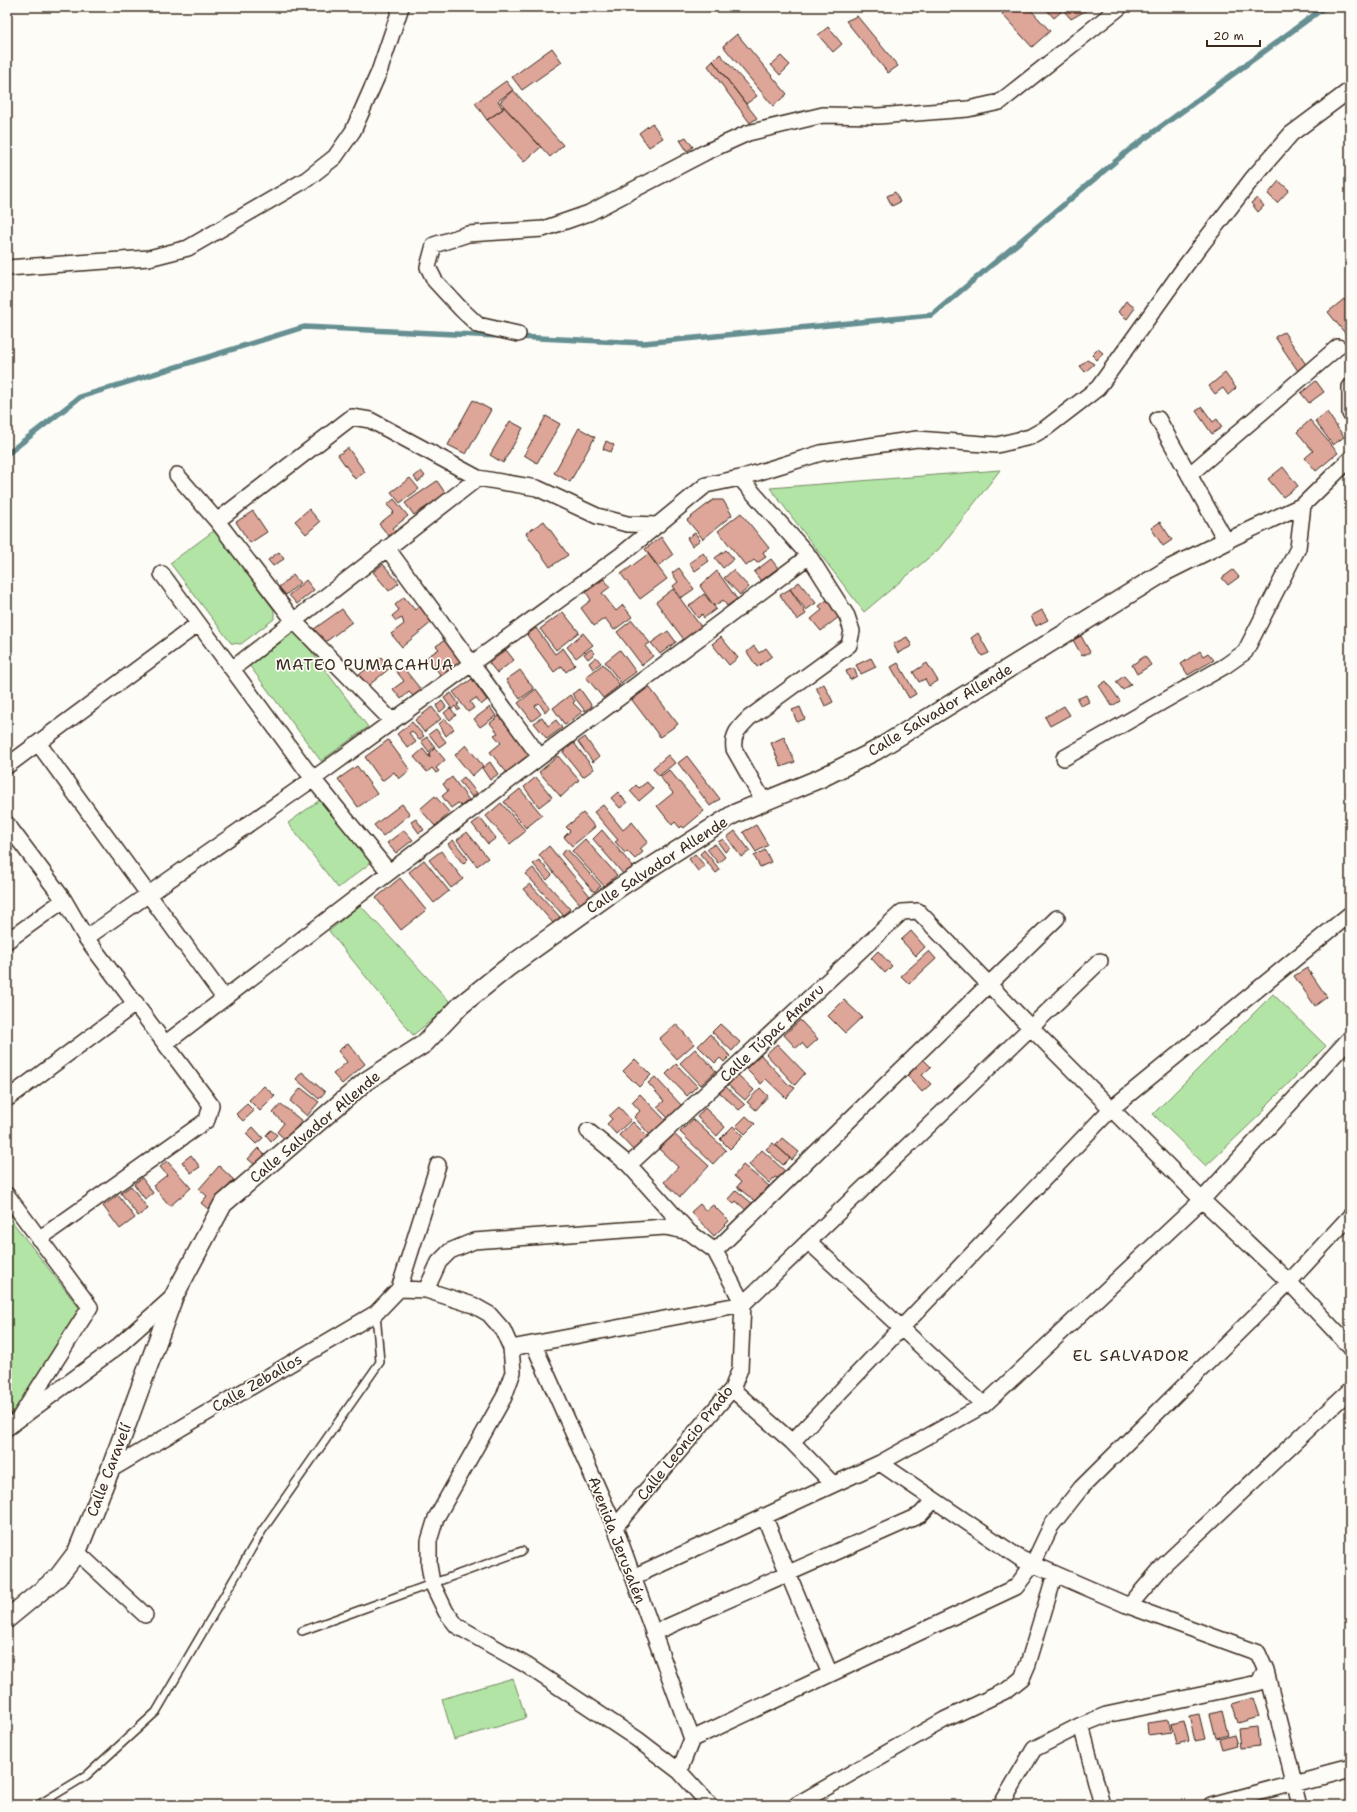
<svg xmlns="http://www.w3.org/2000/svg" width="1357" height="1812" font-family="'Shantell Sans',sans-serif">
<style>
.green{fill:#b2e5a5;stroke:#768862}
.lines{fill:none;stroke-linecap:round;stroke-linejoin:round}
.stream{stroke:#668f92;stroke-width:5.5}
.building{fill:#dea599;stroke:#3b2a1e}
.service-casing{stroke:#3b2a1e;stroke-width:10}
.minor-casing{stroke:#3b2a1e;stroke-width:18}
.tertiary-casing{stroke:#3b2a1e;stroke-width:21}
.service{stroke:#fdfcf7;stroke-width:7}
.minor{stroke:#fdfcf7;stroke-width:15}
.tertiary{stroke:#fdfcf7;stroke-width:18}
.labels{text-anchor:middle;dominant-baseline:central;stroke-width:3.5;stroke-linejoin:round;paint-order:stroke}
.street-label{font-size:15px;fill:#3b2a1e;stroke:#fdfcf7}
.neighbourhood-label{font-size:16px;letter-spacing:1px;fill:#3b2a1e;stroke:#fdfcf7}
</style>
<rect width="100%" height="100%" fill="#fdfcf7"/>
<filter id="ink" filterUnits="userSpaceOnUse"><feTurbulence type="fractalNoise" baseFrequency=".025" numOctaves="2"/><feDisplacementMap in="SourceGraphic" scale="8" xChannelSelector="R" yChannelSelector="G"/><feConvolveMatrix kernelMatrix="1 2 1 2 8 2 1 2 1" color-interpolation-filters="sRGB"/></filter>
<g filter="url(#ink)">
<path class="green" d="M 1000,470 L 939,549 L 864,612 L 770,488 Z
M 215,530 L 274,610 L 274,619 L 241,644 L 231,643 L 170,563 Z
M 296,631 L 368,727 L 321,761 L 249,665 Z
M 328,794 L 377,858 L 338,888 L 288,823 Z
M 360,905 L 452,1004 L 413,1035 L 329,931 Z
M 1273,994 L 1326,1046 L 1264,1108 L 1265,1110 L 1206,1166 L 1153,1114 Z
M 7,1215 L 80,1309 L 13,1413 L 7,1418 Z
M 513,1678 L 526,1718 L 454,1740 L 442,1699 Z"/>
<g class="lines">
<path class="stream" d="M 517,337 L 644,343 L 932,315 L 1129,150 L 1325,7
M 7,454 L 80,397 L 304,327 L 498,336"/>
</g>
<path class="building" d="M 1010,7 L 1028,7 L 1050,31 L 1032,47 L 1002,14 Z
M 1044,7 L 1060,7 L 1063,10 L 1054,18 Z
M 1068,7 L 1092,7 L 1071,19 L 1063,10 Z
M 857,16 L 898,66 L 888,73 L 846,21 Z
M 828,27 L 842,44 L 833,52 L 818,35 Z
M 737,34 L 787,94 L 773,106 L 723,46 Z
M 552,48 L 562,62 L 522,90 L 512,77 Z
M 720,54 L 757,96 L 746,104 L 713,61 Z
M 781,56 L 790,65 L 780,75 L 771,65 Z
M 713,61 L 746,104 L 757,118 L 750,123 L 708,66 Z
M 506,81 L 513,90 L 498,101 L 503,109 L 487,120 L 475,103 Z
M 513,90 L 563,145 L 550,157 L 500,102 Z
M 503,106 L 541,147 L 524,162 L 487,120 L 503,109 Z
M 652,123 L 663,138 L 649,147 L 639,133 Z
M 686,137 L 693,147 L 687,151 L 680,140 Z
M 1279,181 L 1289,190 L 1277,203 L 1268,194 Z
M 895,192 L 900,202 L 892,206 L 887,196 Z
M 1257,198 L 1264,206 L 1258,212 L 1251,203 Z
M 1344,299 L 1350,307 L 1350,336 L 1348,337 L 1328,312 Z
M 1126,301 L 1135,308 L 1127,319 L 1118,312 Z
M 1284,332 L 1307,366 L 1298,371 L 1275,337 Z
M 1098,349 L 1103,353 L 1097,360 L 1092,355 Z
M 1087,360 L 1094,364 L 1085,372 L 1080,366 Z
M 1225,373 L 1236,388 L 1228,395 L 1223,388 L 1215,394 L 1209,386 Z
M 1316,381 L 1324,392 L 1309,403 L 1301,393 Z
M 473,400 L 491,410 L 466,454 L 448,445 Z
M 1202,407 L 1213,422 L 1217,419 L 1222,427 L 1212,434 L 1196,411 Z
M 1327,412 L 1344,437 L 1333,445 L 1315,421 Z
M 546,416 L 560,424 L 537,463 L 524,455 Z
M 1310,420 L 1338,453 L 1316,471 L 1305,458 L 1313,451 L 1297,432 Z
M 510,421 L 523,428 L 503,463 L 490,455 Z
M 579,428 L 595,437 L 570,482 L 554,473 Z
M 606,441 L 614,445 L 611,452 L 603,449 Z
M 348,448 L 365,472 L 355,479 L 338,455 Z
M 1283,467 L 1298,486 L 1283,497 L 1268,479 Z
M 421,471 L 425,476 L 418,482 L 414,477 Z
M 410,478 L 419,489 L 400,503 L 391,492 Z
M 437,481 L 446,494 L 414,515 L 405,503 Z
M 394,499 L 408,516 L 393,528 L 396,531 L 389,536 L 379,524 L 394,512 L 387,505 Z
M 713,500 L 723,500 L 732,515 L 703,539 L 687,520 Z
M 309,509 L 320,522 L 306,534 L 295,521 Z
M 253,511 L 267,532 L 250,543 L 236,522 Z
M 741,513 L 769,548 L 763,552 L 766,557 L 757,563 L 754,560 L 746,566 L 718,531 Z
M 544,521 L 568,555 L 550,567 L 526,533 Z
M 1160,522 L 1172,540 L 1163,546 L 1151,528 Z
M 695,533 L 700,540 L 692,546 L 687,538 Z
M 661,537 L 673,555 L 658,566 L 645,549 Z
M 726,550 L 734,559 L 723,568 L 715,558 Z
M 279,552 L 284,559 L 273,566 L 268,560 Z
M 703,553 L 709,561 L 695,571 L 689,563 Z
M 648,554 L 667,579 L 640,599 L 621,574 Z
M 771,559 L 778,568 L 761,581 L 754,572 Z
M 383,564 L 399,583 L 389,591 L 373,572 Z
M 679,568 L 694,589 L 681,598 L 673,586 L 678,582 L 672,573 Z
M 733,570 L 749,587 L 740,595 L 724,578 Z
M 1233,570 L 1239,577 L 1228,585 L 1222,578 Z
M 717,571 L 737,599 L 727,606 L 723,600 L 714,606 L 700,586 Z
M 293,575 L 300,583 L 286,595 L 279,587 Z
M 604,579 L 610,587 L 602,593 L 616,611 L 623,605 L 632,617 L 614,630 L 605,618 L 594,626 L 581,608 L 591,600 L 586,592 Z
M 306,580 L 314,590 L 297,604 L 289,595 Z
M 799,582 L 816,603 L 806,610 L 790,589 Z
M 673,589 L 702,628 L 685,641 L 656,602 Z
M 790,589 L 806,614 L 797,620 L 780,595 Z
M 704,594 L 716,609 L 704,618 L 702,614 L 698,618 L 689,606 Z
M 404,597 L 415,610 L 420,606 L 433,621 L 402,647 L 391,634 L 404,624 L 402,618 L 396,621 L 392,616 L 399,610 L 395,605 Z
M 827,600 L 840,616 L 821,631 L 811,619 L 822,610 L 819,606 Z
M 342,609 L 352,622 L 324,643 L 314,629 Z
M 1042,610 L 1048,620 L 1036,626 L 1031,616 Z
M 563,612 L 579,632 L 556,650 L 540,629 Z
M 632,620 L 650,643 L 645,646 L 653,656 L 642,665 L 617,632 Z
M 536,628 L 555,654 L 563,648 L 575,665 L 566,672 L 562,666 L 554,672 L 527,635 Z
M 668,631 L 676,642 L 660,654 L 651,643 Z
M 583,633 L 593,645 L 576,658 L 567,647 Z
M 978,633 L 989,653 L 982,656 L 971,638 Z
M 1081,636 L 1090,652 L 1082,656 L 1073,640 Z
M 721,637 L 738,658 L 729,665 L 712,644 Z
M 907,637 L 912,646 L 898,653 L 893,644 Z
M 445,640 L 462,662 L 442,677 L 427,657 L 439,649 L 436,646 Z
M 754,646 L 759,653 L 766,648 L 772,656 L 757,667 L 747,652 Z
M 591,649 L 595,653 L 588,659 L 584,654 Z
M 506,650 L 514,660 L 497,673 L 489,663 Z
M 620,650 L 636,672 L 621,683 L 605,662 Z
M 1200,651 L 1203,656 L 1208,653 L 1214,660 L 1188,675 L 1181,664 Z
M 1145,656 L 1151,665 L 1137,674 L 1132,665 Z
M 381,657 L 390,668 L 363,690 L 354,679 Z
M 596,657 L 601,663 L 593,669 L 589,663 Z
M 871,658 L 876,667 L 861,674 L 856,665 Z
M 898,663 L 916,694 L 909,698 L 891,667 Z
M 927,663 L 938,681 L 929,686 L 925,679 L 919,682 L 913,672 Z
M 603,664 L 620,685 L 603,698 L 586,677 Z
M 402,666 L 422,691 L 414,697 L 409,692 L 401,699 L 393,689 L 404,681 L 396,671 Z
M 854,668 L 857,676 L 850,680 L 846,671 Z
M 520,670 L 534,689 L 520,699 L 506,680 Z
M 1124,676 L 1131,684 L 1123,690 L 1116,682 Z
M 472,679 L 487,700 L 481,705 L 476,698 L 470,702 L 474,708 L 468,712 L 453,692 Z
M 1106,681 L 1120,701 L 1112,706 L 1099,686 Z
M 824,684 L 833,702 L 825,706 L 816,687 Z
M 649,687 L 678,724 L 660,737 L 632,700 Z
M 536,689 L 550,708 L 545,712 L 539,703 L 535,706 L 541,714 L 532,721 L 518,703 Z
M 580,689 L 592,706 L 585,711 L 572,694 Z
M 451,693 L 459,704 L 457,705 L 460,709 L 458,711 L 455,706 L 452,709 L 444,698 Z
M 570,695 L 575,701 L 573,703 L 582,712 L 565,725 L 553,708 Z
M 1086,695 L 1089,702 L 1081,706 L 1077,699 Z
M 442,701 L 446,707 L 440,712 L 436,706 Z
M 1064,706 L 1070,715 L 1050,726 L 1045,717 Z
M 432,707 L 441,719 L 424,732 L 415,720 Z
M 490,707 L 496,716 L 480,727 L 474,719 Z
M 800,707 L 805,719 L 797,722 L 792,710 Z
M 450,708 L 456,715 L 450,720 L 444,713 Z
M 499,716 L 531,755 L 508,774 L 490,752 L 501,743 L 494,735 L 498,733 L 490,723 Z
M 542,717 L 548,726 L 556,720 L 562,728 L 547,739 L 534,723 Z
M 445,719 L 454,729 L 446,736 L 439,724 Z
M 412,722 L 424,736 L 419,740 L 412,731 L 409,733 L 416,742 L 408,748 L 397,734 Z
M 436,729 L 446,742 L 439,747 L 429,734 Z
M 427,737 L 435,747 L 429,752 L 421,741 Z
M 585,737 L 599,757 L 593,762 L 578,742 Z
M 784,737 L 795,762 L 781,767 L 771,743 Z
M 388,740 L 410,770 L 399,779 L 394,772 L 382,781 L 365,757 Z
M 574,743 L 594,769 L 583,777 L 563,752 Z
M 466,745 L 483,766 L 472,776 L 455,755 Z
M 435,748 L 445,760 L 436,768 L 439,771 L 436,773 L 432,768 L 427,772 L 414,757 L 423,749 L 430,758 L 429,754 Z
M 668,755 L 675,763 L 659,776 L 653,768 Z
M 558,756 L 579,780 L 561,797 L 539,772 Z
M 687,756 L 720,799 L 710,806 L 678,763 Z
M 490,762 L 498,774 L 490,780 L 482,768 Z
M 357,766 L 377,794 L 358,807 L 338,779 Z
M 669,770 L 704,811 L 684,828 L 682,826 L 680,828 L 675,822 L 672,825 L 657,806 L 673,793 L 660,777 Z
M 452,777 L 469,800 L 461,806 L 458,803 L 451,808 L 442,796 L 448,791 L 443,784 Z
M 464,777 L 477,793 L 472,797 L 459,781 Z
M 536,777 L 552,797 L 539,807 L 524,787 Z
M 647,782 L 653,789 L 639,801 L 630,791 L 636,785 L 639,788 Z
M 520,789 L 542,815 L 526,828 L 504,802 Z
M 618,792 L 627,803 L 620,808 L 611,798 Z
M 435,796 L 450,813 L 435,826 L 420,809 Z
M 501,803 L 526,831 L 510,844 L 486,816 Z
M 402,804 L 410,814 L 383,836 L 374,825 Z
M 603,805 L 623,830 L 632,822 L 648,842 L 640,849 L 643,852 L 635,859 L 627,851 L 625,853 L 615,842 L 618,840 L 594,812 Z
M 583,813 L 595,827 L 572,846 L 564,837 L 570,831 L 566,827 Z
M 480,818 L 496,838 L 488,844 L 472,824 Z
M 416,819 L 424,830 L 419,833 L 411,822 Z
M 756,825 L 768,845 L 756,852 L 743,832 Z
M 404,830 L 413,840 L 396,853 L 387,843 Z
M 602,830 L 634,868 L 625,876 L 593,839 Z
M 735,831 L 750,851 L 741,857 L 727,837 Z
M 467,832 L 488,858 L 477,866 L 457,840 Z
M 585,839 L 617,875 L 604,886 L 572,851 Z
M 723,839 L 730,848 L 725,852 L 718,842 Z
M 453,840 L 468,859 L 463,864 L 448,844 Z
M 715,844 L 725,857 L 718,863 L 707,849 Z
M 549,846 L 590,896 L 580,904 L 539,855 Z
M 567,849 L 601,886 L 594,892 L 561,854 Z
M 704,850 L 720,870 L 716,873 L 700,854 Z
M 765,850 L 771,862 L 760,867 L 754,856 Z
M 441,851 L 463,879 L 451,888 L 429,860 Z
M 695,854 L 705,866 L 698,871 L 689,859 Z
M 424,860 L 449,891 L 434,903 L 409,872 Z
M 539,860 L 552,875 L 547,880 L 533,864 Z
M 533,868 L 570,909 L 563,915 L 526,874 Z
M 400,878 L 426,910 L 401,930 L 376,898 Z
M 530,884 L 560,917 L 553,923 L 523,889 Z
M 911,931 L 925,947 L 916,956 L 901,940 Z
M 878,951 L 892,966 L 885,973 L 871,958 Z
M 929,951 L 936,959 L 909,984 L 901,976 Z
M 1307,968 L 1327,997 L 1315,1006 L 1294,976 Z
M 844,1000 L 862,1017 L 845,1033 L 828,1016 Z
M 800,1020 L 818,1039 L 807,1049 L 802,1043 L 796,1048 L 784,1035 Z
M 676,1024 L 694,1044 L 677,1059 L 659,1039 Z
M 720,1024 L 740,1042 L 732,1051 L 712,1032 Z
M 710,1034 L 730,1056 L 724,1062 L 720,1058 L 715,1063 L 698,1046 Z
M 348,1043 L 365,1064 L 342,1084 L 333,1074 L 347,1062 L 338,1051 Z
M 777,1044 L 805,1073 L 795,1085 L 766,1054 Z
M 695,1049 L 716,1071 L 701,1085 L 680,1063 Z
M 760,1054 L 788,1084 L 795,1088 L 786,1098 L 766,1079 L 761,1084 L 746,1069 Z
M 635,1059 L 651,1075 L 639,1087 L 623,1071 Z
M 923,1059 L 931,1067 L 922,1075 L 931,1084 L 922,1092 L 906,1074 Z
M 676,1064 L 697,1086 L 687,1096 L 666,1074 Z
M 302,1072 L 325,1092 L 319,1099 L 296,1079 Z
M 738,1075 L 754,1090 L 745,1100 L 728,1085 Z
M 655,1077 L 682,1106 L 669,1119 L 657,1107 L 664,1101 L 648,1083 Z
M 264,1086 L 275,1096 L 260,1111 L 249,1100 Z
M 725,1086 L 745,1105 L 739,1110 L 719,1092 Z
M 301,1088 L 319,1102 L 307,1116 L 290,1101 Z
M 760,1088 L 768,1096 L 756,1110 L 747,1102 Z
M 640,1094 L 666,1121 L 650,1135 L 634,1117 L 640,1111 L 632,1102 Z
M 247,1104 L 254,1111 L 243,1121 L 236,1114 Z
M 281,1104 L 302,1121 L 286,1140 L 277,1132 L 284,1123 L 273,1113 Z
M 619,1107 L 631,1120 L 616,1134 L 607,1124 L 612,1119 L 609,1116 Z
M 705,1108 L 725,1127 L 717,1136 L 697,1117 Z
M 746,1116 L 755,1124 L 745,1134 L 736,1126 Z
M 693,1119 L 726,1150 L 713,1164 L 680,1132 Z
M 633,1122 L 648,1137 L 634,1151 L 619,1135 Z
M 733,1126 L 743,1136 L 730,1149 L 720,1139 Z
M 253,1127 L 263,1138 L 256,1144 L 246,1134 Z
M 271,1130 L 277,1135 L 271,1141 L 266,1135 Z
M 674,1134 L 709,1166 L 680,1197 L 664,1182 L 678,1167 L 659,1149 Z
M 782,1138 L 799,1152 L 792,1160 L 776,1145 Z
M 773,1143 L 790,1158 L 783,1165 L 766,1149 Z
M 258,1148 L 265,1155 L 255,1165 L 248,1159 Z
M 762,1150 L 786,1172 L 780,1179 L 775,1177 L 769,1183 L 749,1165 Z
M 191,1155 L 200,1167 L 191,1173 L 182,1162 Z
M 167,1161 L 191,1188 L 170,1206 L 153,1186 L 167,1175 L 160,1167 Z
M 743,1165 L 769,1186 L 756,1202 L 737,1187 L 741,1182 L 734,1176 Z
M 219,1166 L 234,1180 L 208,1209 L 201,1203 L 207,1196 L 199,1189 Z
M 142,1178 L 153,1193 L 145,1199 L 134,1184 Z
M 131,1186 L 148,1209 L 138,1216 L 121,1193 Z
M 736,1190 L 753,1204 L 747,1211 L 736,1201 L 734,1204 L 728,1199 Z
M 118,1195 L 135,1218 L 120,1229 L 103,1206 Z
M 700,1204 L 706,1211 L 713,1205 L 729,1221 L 714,1236 L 691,1212 Z
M 1253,1698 L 1259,1717 L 1238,1723 L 1232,1704 Z
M 1222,1711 L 1228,1735 L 1216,1738 L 1210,1714 Z
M 1199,1714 L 1205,1739 L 1195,1741 L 1189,1716 Z
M 1169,1720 L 1171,1732 L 1148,1735 L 1147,1723 Z
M 1184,1721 L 1189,1741 L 1176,1744 L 1171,1724 Z
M 1258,1727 L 1260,1746 L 1240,1748 L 1238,1729 Z
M 1234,1735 L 1237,1745 L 1222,1749 L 1219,1739 Z"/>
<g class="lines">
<defs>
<path id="service" d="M 302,1631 L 522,1551
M 38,1805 L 86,1776 L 156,1712 L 262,1531 L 380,1362 L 376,1313"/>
<path id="minor" d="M 7,268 L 149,258 L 188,248 L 307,179 L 335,157 L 353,131 L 379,72 L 401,7
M 518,334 L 478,325 L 460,308 L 435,281 L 428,267 L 434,245 L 468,234 L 543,229 L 589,213 L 706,152 L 748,133 L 823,115 L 878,116 L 968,109 L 1000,102 L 1120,7
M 1350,387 L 1350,414
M 1158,419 L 1226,541 L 1303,505 L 1350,459
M 177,475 L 217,521 L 294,621 L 392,721
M 1189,475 L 1338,347
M 740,478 L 809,556 L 847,616 L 852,631 L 849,645 L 749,718 C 739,728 732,734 734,749 L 764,802
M 217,521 L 352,417 L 370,420 L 478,478 L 537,488 L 597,516 L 627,524 L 658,525
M 387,548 L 540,757
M 162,574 L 313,779 L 389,872
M 232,669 L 478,478
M 38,743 L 224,998
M 1064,758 L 1225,666 L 1245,652 L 1298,548 L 1303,505
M 7,766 L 198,624
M 7,824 L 64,900 L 86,938 L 211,1105 L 207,1120 L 39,1239
M 86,938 L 313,779 L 471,664 L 621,555 L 706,485 L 740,478 L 821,453 L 917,439 L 997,445 L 1030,437 L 1046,428 L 1098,388 L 1186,265 L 1252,179 L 1291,134 L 1350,90
M 7,941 L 64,900
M 166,1043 L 540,757 L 809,556
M 7,1099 L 136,1003
M 588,1131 L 629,1165 L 689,1232
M 629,1165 L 902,912 L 918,911 L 1031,1028 L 1202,1200 L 1289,1282 L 1350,1347
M 7,1195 L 90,1307 L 18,1420
M 808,1241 L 984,1405
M 715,1251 L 1057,918
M 399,1289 L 426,1290 L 473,1305 L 489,1314 L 503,1330 L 511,1348 L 513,1372 L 504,1397 L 436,1518 L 429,1541 L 429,1565 L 432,1583 L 446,1612 L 457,1626 L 526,1665 L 637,1739 L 679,1771 L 710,1805
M 426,1290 L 439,1262 L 450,1251 L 474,1241 L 665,1227 L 689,1232 L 715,1251 L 743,1304 L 740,1369 L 732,1389 L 615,1527
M 534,1345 L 615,1527 L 692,1739
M 511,1348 L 743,1304 L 1100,961
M 732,1389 L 792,1442 L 833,1484
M 7,1428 L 117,1347 L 174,1296
M 792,1442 L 1111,1109 L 1350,914
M 880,1463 L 1021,1559 L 1129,1606 L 1258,1653 L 1266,1671 L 1300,1805
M 110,1470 L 376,1313 L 399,1289 L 438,1165
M 764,1516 L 830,1674
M 77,1552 L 145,1615
M 633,1577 L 880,1463 L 984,1405 L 1202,1200 L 1350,1038
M 1129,1606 L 1163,1566 L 1350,1390
M 653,1633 L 920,1515 L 934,1500
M 1081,1725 L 1102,1805
M 679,1771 L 692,1739 L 1016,1587 L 1033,1564 L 1051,1526 L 1081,1488 L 1289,1282 L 1350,1216
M 796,1805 L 944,1720 L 1007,1690 L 1022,1678 L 1028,1664 L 1055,1574
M 1001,1805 L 1034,1749 L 1081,1725 L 1106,1715 L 1258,1683 L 1266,1671
M 1211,1805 L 1350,1768"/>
<path id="tertiary" d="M 7,1619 L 58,1577 L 77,1552 L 110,1470 L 174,1296 L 223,1204 L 366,1081 L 424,1044 L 461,1005 L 507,968 L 620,887 L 734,814 L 821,778 L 875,751 L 1166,571 L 1226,541"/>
</defs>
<use href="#service" class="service-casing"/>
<use href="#minor" class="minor-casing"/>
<use href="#tertiary" class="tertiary-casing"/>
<use href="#service" class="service"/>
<use href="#minor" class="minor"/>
<use href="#tertiary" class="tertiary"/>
</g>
</g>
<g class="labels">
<g class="street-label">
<text transform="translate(940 710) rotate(-31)">Calle Salvador Allende</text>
<text transform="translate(657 865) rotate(-33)">Calle Salvador Allende</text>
<text transform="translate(772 1033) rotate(-43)">Calle Túpac Amaru</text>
<text transform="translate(315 1127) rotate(-40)">Calle Salvador Allende</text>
<text transform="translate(257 1383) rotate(-30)">Calle Zeballos</text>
<text transform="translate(685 1443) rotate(-51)">Calle Leoncio Prado</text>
<text transform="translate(109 1470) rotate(-69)">Calle Caravelí</text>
<text transform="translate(617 1540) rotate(69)">Avenida Jerusalén</text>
</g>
<g class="neighbourhood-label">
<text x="365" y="664">MATEO PUMACAHUA</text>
<text x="1131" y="1355">EL SALVADOR</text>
</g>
</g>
<rect width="1357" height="1812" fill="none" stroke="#fdfcf7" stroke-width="24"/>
<rect x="12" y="12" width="1333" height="1788" fill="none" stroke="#3b2a1e" stroke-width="1.5" filter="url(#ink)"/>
<path d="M1207 40v6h53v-6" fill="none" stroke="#3b2a1e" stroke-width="2"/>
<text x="1213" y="40" font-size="12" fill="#3b2a1e" stroke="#fdfcf7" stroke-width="3" paint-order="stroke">20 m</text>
</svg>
